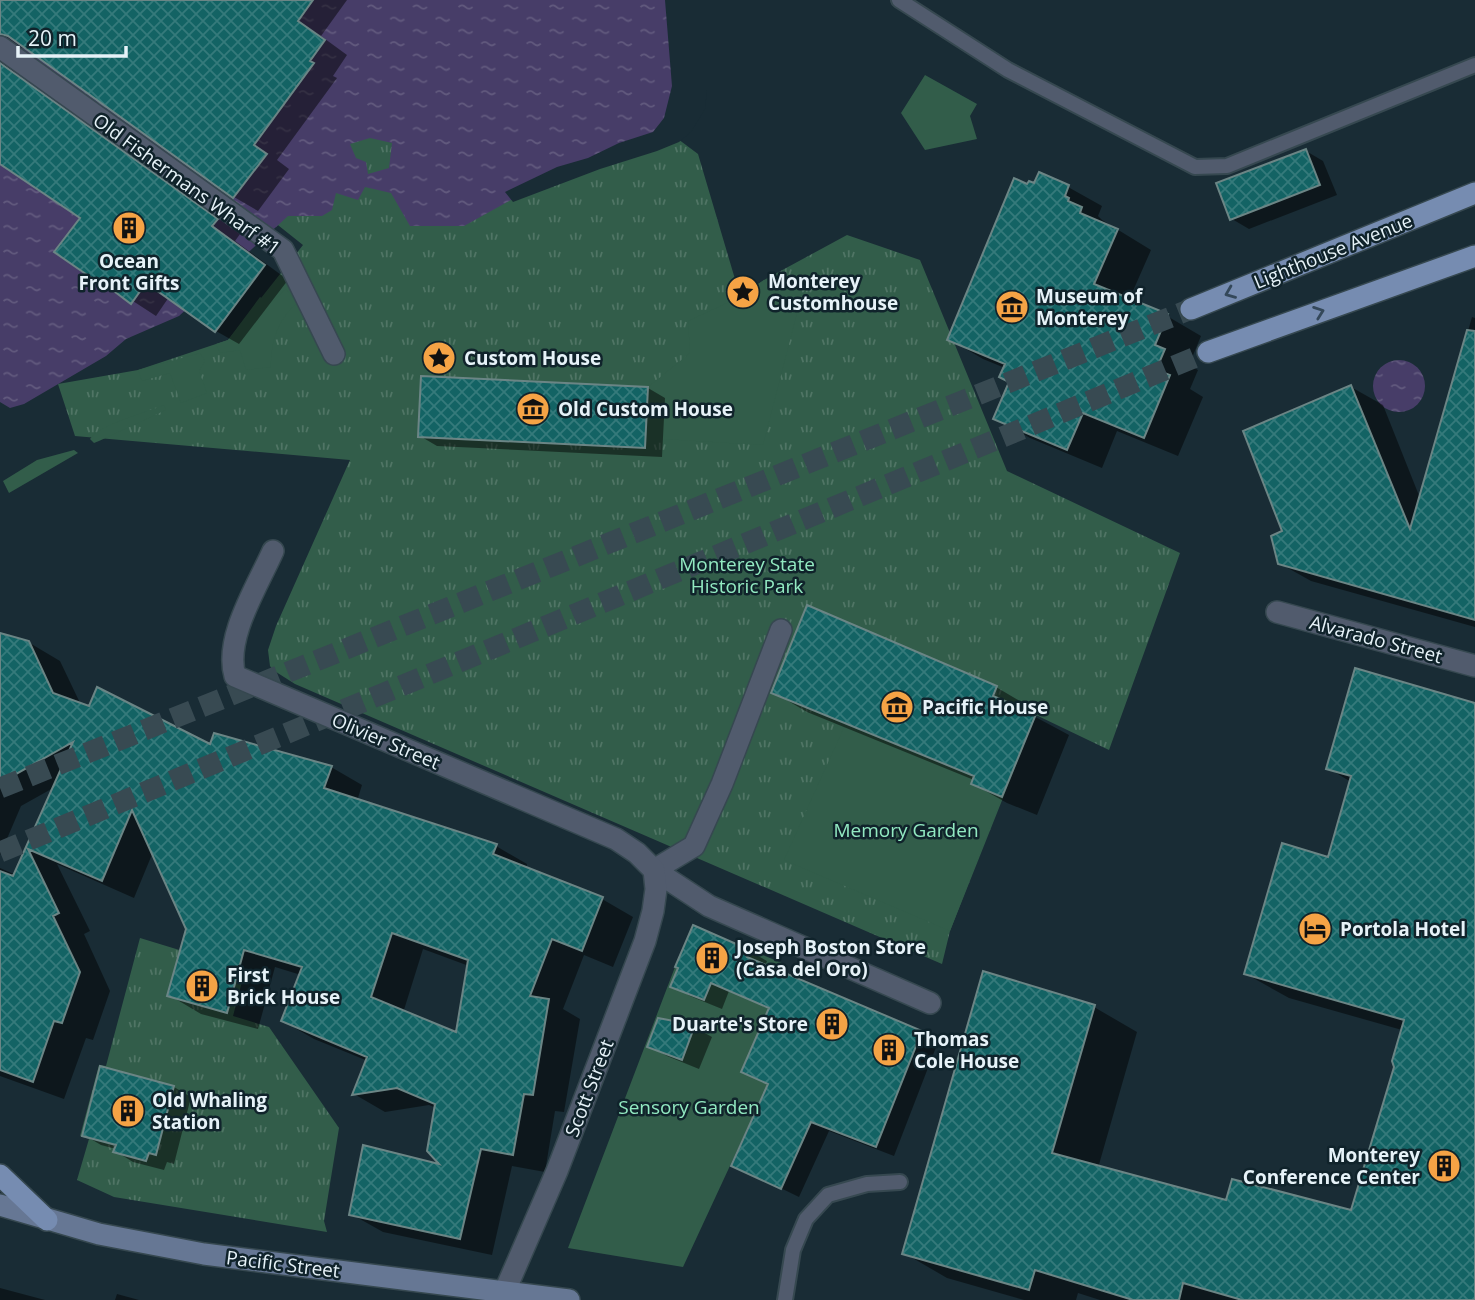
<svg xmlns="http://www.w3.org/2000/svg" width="1475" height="1300" font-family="'Open Sans',sans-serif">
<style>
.park{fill:url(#park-tufts)}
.garden{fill:#325d4a}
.water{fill:url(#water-ripples);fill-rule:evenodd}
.pier{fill:#192c35}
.shadow{fill:#0007;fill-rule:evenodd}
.building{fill:url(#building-cross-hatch);stroke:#6b8585;stroke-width:2;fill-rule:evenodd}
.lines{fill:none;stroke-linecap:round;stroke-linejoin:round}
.primary-tunnel{stroke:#384a52;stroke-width:21;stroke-dasharray:21 10;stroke-linecap:butt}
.service-casing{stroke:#364850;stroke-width:18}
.pedestrian-casing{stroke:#364850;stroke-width:24}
.minor-casing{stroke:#364850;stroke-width:24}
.secondary-casing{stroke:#364850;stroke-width:24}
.primary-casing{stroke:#364850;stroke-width:24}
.service{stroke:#515b6d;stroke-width:14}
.pedestrian{stroke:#515b6d;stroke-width:21}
.minor{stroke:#515b6d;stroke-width:21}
.secondary{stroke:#667794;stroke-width:21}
.primary{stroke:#768cb1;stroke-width:21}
.oneway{stroke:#34485a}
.labels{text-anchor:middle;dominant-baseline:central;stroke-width:5;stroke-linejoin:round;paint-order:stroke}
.street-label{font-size:19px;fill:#e6f2f8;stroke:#10232b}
.poi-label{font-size:19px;font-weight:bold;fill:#e6f2f8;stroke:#10232b;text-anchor:start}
.park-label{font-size:19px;fill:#92e9c1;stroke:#10232b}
</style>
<defs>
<pattern id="park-tufts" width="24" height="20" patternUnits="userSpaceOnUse" patternTransform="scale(1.75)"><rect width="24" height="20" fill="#325d4a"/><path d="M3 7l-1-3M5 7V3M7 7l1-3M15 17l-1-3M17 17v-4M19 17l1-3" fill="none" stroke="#507565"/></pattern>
<pattern id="water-ripples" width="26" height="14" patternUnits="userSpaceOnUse" patternTransform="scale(1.75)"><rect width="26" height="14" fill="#473d68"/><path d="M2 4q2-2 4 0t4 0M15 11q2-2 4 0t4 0" fill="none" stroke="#625a7e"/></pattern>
<pattern id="building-cross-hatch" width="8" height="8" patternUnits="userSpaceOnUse" patternTransform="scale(1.75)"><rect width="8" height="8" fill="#136364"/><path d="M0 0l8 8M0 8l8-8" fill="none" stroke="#357a7b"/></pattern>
</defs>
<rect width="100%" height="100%" fill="#192c35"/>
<path class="park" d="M 551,44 L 698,154 L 740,296 L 764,280 L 847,235 L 920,260 L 1007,471 L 1180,553 L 1109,750 L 1036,715 L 950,931 L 942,964 L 295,684 L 273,670 L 270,666 L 268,650 L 276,626 L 350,460 L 75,436 L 58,384 L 138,370 L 228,340 L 303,245 L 239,194 Z
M 140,938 L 245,970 L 233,1016 L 269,1027 L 339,1128 L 324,1221 L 327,1232 L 114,1197 L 77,1180 L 89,1139 L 80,1136 L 99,1065 L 106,1066 Z"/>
<path class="garden" d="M 925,75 L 977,104 L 970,116 L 977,139 L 925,150 L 901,113 Z
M 764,280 L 797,313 L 763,445 L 645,438 L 648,387 L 690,353 L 688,321 L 740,297 Z
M 286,289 L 297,303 C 277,321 271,341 271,367 L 246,370 L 240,350 L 220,353 L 216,344 L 228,340 L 260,297 L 271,303 Z
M 200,353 L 205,361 L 199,371 L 207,393 L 181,403 L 170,373 L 142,381 L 138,370 Z
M 164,405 L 166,410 L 99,441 L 94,443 L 90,439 C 99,425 147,412 164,405 Z
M 74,450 L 78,453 L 9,493 L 3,481 L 37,460 Z
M 846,723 L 974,776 L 971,784 L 1002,797 L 950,931 L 784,860 Z
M 750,950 L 787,965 L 741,1072 L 773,1086 L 748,1127 L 683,1267 L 568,1248 L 675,967 L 732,992 Z"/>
<path class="water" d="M 0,0 L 703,0 L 688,130 L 511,200 L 464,226 L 410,226 L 391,193 L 365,187 L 358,200 L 336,193 L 332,210 L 322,216 L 288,216 L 179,316 L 126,339 L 106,356 L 24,404 L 10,408 L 0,402 ZM 370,138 L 392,143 L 389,168 L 368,174 L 366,162 L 356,158 L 350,144 Z
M1373 386a26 26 0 1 1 52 0a26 26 0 1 1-52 0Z"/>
<path class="pier" d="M 665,0 L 707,0 L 707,90 L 705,109 L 691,132 L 679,142 L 657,151 L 600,169 L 513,202 L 505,192 L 557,167 L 588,158 L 619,143 L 653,132 L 664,118 L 672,86 Z"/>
<path class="shadow" d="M 0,0 L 347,0 L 321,36 L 347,55 L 333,76 L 337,78 L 277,160 L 289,169 L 258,211 L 234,197 L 28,49 L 20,48 L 14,52 L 11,67 L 16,74 L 240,234 L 235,241 L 288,280 L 239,344 L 216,331 L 169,297 L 156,316 L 56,251 L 82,218 L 0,162 Z
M 1306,151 L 1323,161 L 1337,195 L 1249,229 L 1232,219 Z
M 1040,175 L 1068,187 L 1102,206 L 1098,216 L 1102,220 L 1151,250 L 1129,300 L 1167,316 L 1201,336 L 1189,365 L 1198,370 L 1190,389 L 1203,397 L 1178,456 L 1117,431 L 1102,468 L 1030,438 L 996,418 L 1011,382 L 1005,368 L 983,359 L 949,339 L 1028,186 L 1035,186 Z
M 1472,317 L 1475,318 L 1475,627 L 1311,581 L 1279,563 L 1284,532 L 1351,387 L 1383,405 L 1420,498 Z
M 648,388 L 665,398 L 662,457 L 437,446 L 420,436 Z
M 0,641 L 28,642 L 60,661 L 81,705 L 211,746 L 331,767 L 362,785 L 357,801 L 496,846 L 527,864 L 526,869 L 602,899 L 633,917 L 613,967 L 584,955 L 563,1009 L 580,1019 L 564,1112 L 555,1111 L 545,1172 L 512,1166 L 492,1255 L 383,1232 L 351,1214 L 445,1167 L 436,1108 L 429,1105 L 385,1112 L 354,1094 L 368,1061 L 314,1039 L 283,1021 L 301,975 L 275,967 L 258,1029 L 201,1014 L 169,995 L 187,928 L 153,852 L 134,898 L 57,864 L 90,931 L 84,934 L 110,991 L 93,1040 L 86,1038 L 64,1099 L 0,1076 L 0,868 L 16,875 L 55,787 L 21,806 L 0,855 ZM 423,949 L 469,966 L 457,1035 L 403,1013 Z
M 996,687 L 1030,707 L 1028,713 L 1069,735 L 1037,815 L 1007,803 L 973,784 L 974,780 L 807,712 L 773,692 Z
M 1475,704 L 1475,1300 L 1100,1300 L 1078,1293 L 1076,1300 L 1024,1300 L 947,1278 L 904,1253 L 1094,1007 L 1137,1032 L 1098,1168 L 1227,1202 L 1352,1212 L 1396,1067 L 1402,1030 L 1289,998 L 1246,974 L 1330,859 L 1351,782 L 1328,768 Z
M 749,951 L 767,961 L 765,966 L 921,1032 L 938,1042 L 894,1156 L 829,1131 L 799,1197 L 733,1165 L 769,1085 L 743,1072 L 770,1009 L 729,991 L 722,1009 L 690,996 L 673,986 Z
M 694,1027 L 712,1037 L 699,1069 L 667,1056 L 650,1046 Z
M 174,1087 L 191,1097 L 174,1164 L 167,1162 L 164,1170 L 133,1162 L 115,1151 L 116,1149 L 101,1145 L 84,1135 Z
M 0,1288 L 45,1300 L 0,1300 Z
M 117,1294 L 139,1300 L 115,1300 Z"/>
<path class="building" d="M 0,0 L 313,0 L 298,21 L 325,40 L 310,61 L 314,63 L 254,145 L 267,154 L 233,198 L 8,36 L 0,34 Z
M 0,63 L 218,219 L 212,226 L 265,265 L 215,332 L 146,283 L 131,304 L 98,279 L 96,281 L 54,252 L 80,218 L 0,164 Z
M 1306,149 L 1320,185 L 1230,220 L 1216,183 Z
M 1039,172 L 1069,185 L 1065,196 L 1069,198 L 1068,201 L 1082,207 L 1080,213 L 1118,229 L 1094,284 L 1168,314 L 1155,345 L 1165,349 L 1156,370 L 1170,375 L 1144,438 L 1083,413 L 1067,450 L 993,419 L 1009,382 L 999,377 L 1005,364 L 947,340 L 1014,178 L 1027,184 L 1029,181 L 1034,183 Z
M 1467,330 L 1475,331 L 1475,620 L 1278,564 L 1271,536 L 1282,531 L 1243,431 L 1351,385 L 1410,529 Z
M 421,376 L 648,387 L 645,448 L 418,437 Z
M 807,605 L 997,686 L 993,696 L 1036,714 L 1002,797 L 971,784 L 974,776 L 771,693 Z
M 0,633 L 29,641 L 53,693 L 89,706 L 97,687 L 210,744 L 214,733 L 332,766 L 324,788 L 497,844 L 493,854 L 603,897 L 582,951 L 552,939 L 530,996 L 549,999 L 533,1095 L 524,1094 L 513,1155 L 481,1149 L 460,1239 L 349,1215 L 363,1145 L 439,1164 L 427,1151 L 435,1104 L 397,1088 L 352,1095 L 367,1057 L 281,1021 L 302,967 L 244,950 L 227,1013 L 167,996 L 186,929 L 132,810 L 102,881 L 28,849 L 59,913 L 53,916 L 80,972 L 62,1023 L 54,1021 L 33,1082 L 0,1070 L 0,871 L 13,876 L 73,742 L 0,783 ZM 392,933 L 468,960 L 456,1032 L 371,997 Z
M 1355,668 L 1475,703 L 1475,1300 L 1242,1300 L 1183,1283 L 1179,1300 L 1133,1300 L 1035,1270 L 1029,1290 L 902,1254 L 983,971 L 1095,1005 L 1052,1153 L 1226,1200 L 1232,1179 L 1351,1210 L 1394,1067 L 1392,1061 L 1404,1020 L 1244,974 L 1282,843 L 1328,857 L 1351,776 L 1326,769 Z
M 693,925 L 750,950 L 747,957 L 922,1031 L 876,1147 L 811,1122 L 781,1189 L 731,1166 L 768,1084 L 741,1072 L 769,1008 L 711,983 L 704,1000 L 670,987 L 678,968 L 675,967 Z
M 658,1018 L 695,1025 L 682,1060 L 647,1047 Z
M 100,1066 L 174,1086 L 156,1155 L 149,1153 L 146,1161 L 113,1152 L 116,1145 L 82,1136 Z"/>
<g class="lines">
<path class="primary-tunnel" d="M 0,788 L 1191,309
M 0,852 L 1208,352"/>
<defs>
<path id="service" d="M 899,0 L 1008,70 L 1195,167 L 1227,166 L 1475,65
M 785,1300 L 793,1250 L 806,1219 L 828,1195 L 867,1184 L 900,1182"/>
<path id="pedestrian" d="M 0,47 L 283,250 L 334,354
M 1277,612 L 1475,666
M 781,630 L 722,784 L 694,846 L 654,870 L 709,906 L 930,1003"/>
<path id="minor" d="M 273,551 C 257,587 224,638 235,676 L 616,839 L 637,853 L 654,870 L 656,889 L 653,911 L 645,941 L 557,1171 L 501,1300"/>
<path id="secondary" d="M 0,1205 L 99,1234 L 204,1254 L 569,1300"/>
<path id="primary" d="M 1191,309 L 1475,193
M 1208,352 L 1475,256
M 0,1175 L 47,1220"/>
</defs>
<use href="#service" class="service-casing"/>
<use href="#pedestrian" class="pedestrian-casing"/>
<use href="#minor" class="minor-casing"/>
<use href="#secondary" class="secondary-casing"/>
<use href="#primary" class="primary-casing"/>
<use href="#service" class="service"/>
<use href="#pedestrian" class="pedestrian"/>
<use href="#minor" class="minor"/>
<use href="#secondary" class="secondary"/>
<use href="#primary" class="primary"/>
</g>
<defs><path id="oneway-chevron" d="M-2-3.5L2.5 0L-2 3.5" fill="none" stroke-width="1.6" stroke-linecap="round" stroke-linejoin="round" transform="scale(1.75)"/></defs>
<g class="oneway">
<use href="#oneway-chevron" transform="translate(1230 293) rotate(158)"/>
<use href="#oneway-chevron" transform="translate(1319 312) rotate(-20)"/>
</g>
<defs>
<symbol id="building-disc" viewBox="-11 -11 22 22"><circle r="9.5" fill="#f5a345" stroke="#10232b"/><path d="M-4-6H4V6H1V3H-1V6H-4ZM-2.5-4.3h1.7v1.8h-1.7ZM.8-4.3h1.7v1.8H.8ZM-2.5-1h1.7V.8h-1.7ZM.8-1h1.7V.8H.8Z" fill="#111"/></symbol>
<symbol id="sight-disc" viewBox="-11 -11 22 22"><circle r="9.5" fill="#f5a345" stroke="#10232b"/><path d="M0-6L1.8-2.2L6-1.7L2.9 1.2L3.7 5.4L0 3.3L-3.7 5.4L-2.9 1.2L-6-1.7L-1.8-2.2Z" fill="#111"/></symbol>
<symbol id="museum-disc" viewBox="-11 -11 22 22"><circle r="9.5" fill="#f5a345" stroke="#10232b"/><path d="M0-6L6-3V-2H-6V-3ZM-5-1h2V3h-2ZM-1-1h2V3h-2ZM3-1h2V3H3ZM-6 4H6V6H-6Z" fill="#111"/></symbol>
<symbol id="hotel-disc" viewBox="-11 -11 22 22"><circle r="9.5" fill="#f5a345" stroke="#10232b"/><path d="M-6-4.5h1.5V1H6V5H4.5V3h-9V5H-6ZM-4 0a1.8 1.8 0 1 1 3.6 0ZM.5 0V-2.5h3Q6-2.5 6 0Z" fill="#111"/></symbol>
</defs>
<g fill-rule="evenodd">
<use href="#building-disc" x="110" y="209" width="38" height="38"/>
<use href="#sight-disc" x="724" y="273" width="38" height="38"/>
<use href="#museum-disc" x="993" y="288" width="38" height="38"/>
<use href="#sight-disc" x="420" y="339" width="38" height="38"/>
<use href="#museum-disc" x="514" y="390" width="38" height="38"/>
<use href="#museum-disc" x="878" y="688" width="38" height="38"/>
<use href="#hotel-disc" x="1296" y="910" width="38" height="38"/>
<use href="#building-disc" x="693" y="939" width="38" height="38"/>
<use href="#building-disc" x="183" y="967" width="38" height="38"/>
<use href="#building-disc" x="813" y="1005" width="38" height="38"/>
<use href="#building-disc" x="870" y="1031" width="38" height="38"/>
<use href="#building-disc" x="109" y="1092" width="38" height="38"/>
<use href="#building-disc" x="1425" y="1147" width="38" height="38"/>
</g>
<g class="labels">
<g class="street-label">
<text transform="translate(187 184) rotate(36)">Old Fishermans Wharf #1</text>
<text transform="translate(1333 251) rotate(-22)">Lighthouse Avenue</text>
<text transform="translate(1376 639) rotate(15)">Alvarado Street</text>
<text transform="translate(386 741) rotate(23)">Olivier Street</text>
<text transform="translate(589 1088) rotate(-69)">Scott Street</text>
<text transform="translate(283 1264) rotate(7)">Pacific Street</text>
</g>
<g class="poi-label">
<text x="129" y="261" text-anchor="middle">Ocean<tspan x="129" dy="22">Front Gifts</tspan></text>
<text x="768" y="281">Monterey<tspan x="768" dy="22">Customhouse</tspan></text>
<text x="1036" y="296">Museum of<tspan x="1036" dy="22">Monterey</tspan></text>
<text x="464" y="358">Custom House</text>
<text x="558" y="409">Old Custom House</text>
<text x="922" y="707">Pacific House</text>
<text x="1340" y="929">Portola Hotel</text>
<text x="736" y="947">Joseph Boston Store<tspan x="736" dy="22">(Casa del Oro)</tspan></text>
<text x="227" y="975">First<tspan x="227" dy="22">Brick House</tspan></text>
<text x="808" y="1024" text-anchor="end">Duarte's Store</text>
<text x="914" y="1039">Thomas<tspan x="914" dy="22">Cole House</tspan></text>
<text x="152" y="1100">Old Whaling<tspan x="152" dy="22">Station</tspan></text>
<text x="1420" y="1155" text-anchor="end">Monterey<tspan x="1420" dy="22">Conference Center</tspan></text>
</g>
<g class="park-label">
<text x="747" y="564">Monterey State<tspan x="747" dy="22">Historic Park</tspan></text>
<text x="906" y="830">Memory Garden</text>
<text x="689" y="1107">Sensory Garden</text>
</g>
</g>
<path d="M18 46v10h108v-10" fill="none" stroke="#e6f2f8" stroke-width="3.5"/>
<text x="28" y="46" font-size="21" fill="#e6f2f8" stroke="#10232b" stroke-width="5" paint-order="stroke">20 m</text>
</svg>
